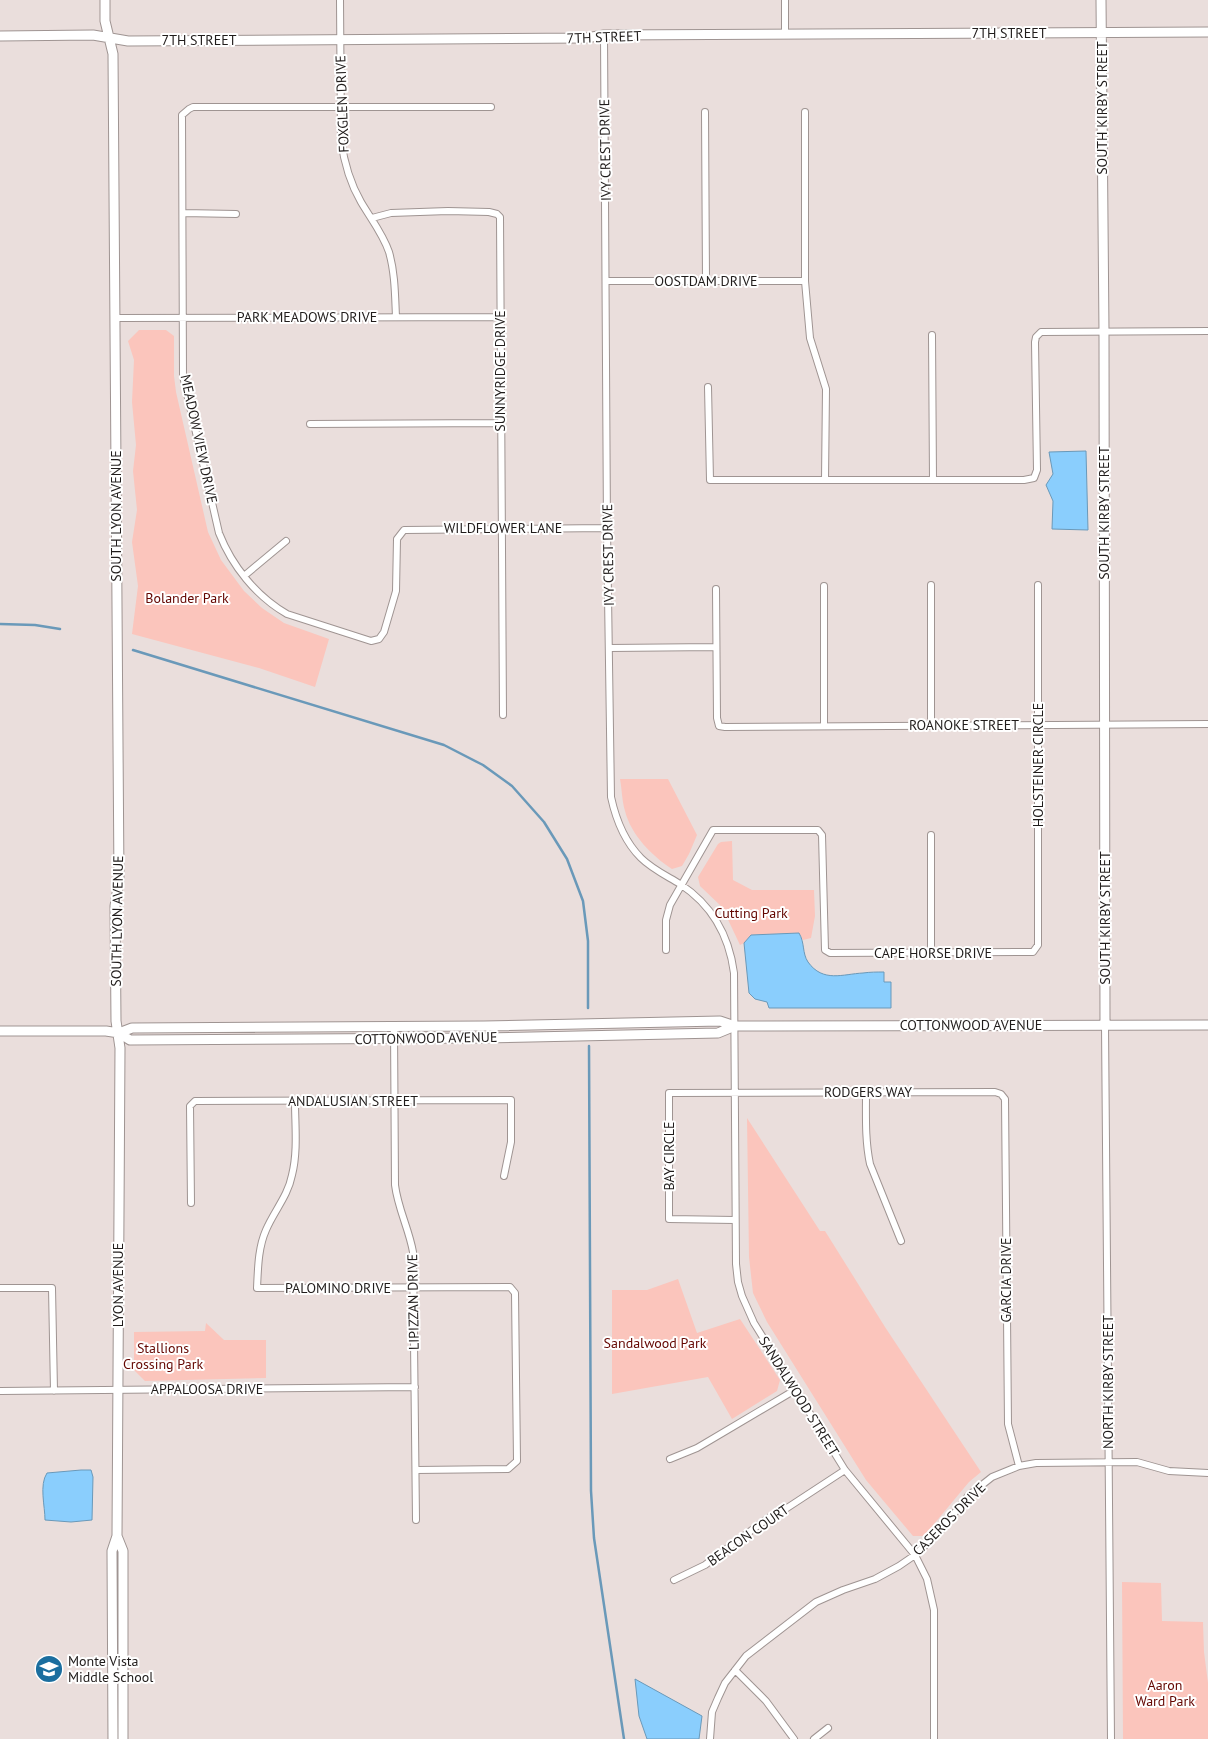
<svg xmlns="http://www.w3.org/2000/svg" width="1208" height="1739" font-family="'PT Sans',sans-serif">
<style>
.green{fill:#fbc5bc}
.water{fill:#8acefd;stroke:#6a99b9}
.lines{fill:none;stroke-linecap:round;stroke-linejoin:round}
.stream{stroke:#6a99b9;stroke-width:2.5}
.street-casing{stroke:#9f9492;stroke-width:8}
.secondary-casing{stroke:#9f9492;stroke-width:11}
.street{stroke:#fff;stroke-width:6}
.secondary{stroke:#fff;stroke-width:9}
.labels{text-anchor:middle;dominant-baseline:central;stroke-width:4;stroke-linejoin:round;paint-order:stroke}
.street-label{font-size:14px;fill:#201c1b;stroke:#fff}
.park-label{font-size:14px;fill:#640601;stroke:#fff}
.poi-label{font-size:14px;fill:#201c1b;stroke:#fff;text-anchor:start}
</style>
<rect width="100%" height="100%" fill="#eadedc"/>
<path class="green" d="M 139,330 L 166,330 L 174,336 L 174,376 L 176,392 L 208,532 L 221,560 L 244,591 L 262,608 L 284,623 L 329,639 L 315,687 L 259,668 L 132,634 L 138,586 L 132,542 L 137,510 L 133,471 L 136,445 L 132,402 L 134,360 L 128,341 Z
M 620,779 L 668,779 L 697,835 L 689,854 L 682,866 L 672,869 C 652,856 631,835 625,811 C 622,801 622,790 620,779 Z
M 732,841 L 733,880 L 752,890 L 814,890 L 815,916 L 811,938 L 803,940 L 799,933 L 751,935 L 744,943 L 740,945 L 722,907 L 700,886 L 698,877 L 718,844 L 721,842 Z
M 747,1118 L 820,1231 L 825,1231 L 885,1327 L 981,1472 L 969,1482 L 924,1536 L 913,1536 L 866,1480 L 767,1322 L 753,1293 L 749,1257 Z
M 678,1279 L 697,1333 L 740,1319 L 780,1380 L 777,1391 L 732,1419 L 708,1377 L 612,1394 L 612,1290 L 647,1290 Z
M 206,1323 L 224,1340 L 266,1340 L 266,1378 L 145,1381 L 134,1370 L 134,1332 L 205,1331 Z
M 1122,1582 L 1161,1583 L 1162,1621 L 1203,1622 L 1204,1652 L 1208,1683 L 1208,1739 L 1123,1739 Z"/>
<path class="water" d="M 1086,451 L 1088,530 L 1052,529 L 1053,501 L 1046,485 L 1053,474 L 1049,452 Z
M 799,933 C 805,943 802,953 808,962 C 823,983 843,974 863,973 C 870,972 877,972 884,972 L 884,982 L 891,982 L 891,1008 L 769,1008 L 767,1002 L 755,999 L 749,993 L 744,943 L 751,935 Z
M 81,1470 L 91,1470 L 93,1477 L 92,1520 L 71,1522 L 45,1520 C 45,1506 39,1485 47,1473 Z
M 635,1679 L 702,1716 L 699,1739 L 647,1739 L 639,1716 Z"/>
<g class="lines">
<path class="stream" d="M 0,624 L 35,625 L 60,629
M 133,650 L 444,745 L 483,765 L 512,786 L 544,822 L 567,859 L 583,901 L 588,941 L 588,1008
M 589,1046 L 591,1491 L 594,1538 L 624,1739"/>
<defs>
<path id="street" d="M 340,0 L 341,140 C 344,162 350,183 361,202 C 371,219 383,234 389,252 C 395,273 395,295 396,317
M 785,0 L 785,34
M 604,35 L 607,528 L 611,797 C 616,820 625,842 641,858 C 652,869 667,876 680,884 C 712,905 729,935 734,973 L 736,1264 L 738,1282 L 742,1296 L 754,1323 L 845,1470 L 915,1555 L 927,1579 L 934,1610 L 934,1739
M 491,107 L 193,107 L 189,109 L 182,115 L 183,376 L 219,533 C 232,566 256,596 287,614 L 371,641 L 379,639 L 384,632 L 396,591 L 397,539 L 404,530 L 607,528
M 705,112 L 706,281
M 805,112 L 805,281 L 810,338 L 826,389 L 825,480
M 183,213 L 236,214
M 372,218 L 391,213 L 448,211 L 489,212 L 497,214 L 500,217 L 503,715
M 607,281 L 805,281
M 115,318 L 500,317
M 932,335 L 933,480
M 708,387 L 710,480 L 1024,480 L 1034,478 L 1037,470 L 1035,342 L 1036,337 L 1041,332 L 1208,331
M 310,424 L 500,423
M 244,576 L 286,541
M 931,585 L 931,725
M 716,589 L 717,718 L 719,726 L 725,727 L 1208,724
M 609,648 L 716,647
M 824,726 L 824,586
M 931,835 L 931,954
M 666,950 L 666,920 L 670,905 L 713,830 L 818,830 L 822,835 L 825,950 L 830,953 L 1033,952 L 1038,945 L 1038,585
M 1105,1025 L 1111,1739
M 394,1027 L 395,1185 C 398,1209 409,1229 413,1252 L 416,1520
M 866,1092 C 866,1117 865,1140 870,1164 L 901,1241
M 295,1101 C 295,1125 298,1151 292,1175 C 288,1196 274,1211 266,1230 C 258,1248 258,1269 257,1288 L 510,1287 L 515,1293 L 517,1461 L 508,1469 L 416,1470
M 191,1203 L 190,1106 L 195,1101 L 511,1100 L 511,1142 L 504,1176
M 735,1220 L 669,1219 L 669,1093 L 995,1092 L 1001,1094 L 1005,1099 L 1008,1424 L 1019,1466
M 0,1288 L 52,1288 L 54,1391
M 0,1391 L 415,1387
M 670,1459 L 697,1448 L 795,1390
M 674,1580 L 705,1565 L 768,1518 L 787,1508 L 845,1470
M 735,1670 L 766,1701 L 794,1739
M 710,1739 L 712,1712 L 718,1698 L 725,1683 L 746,1656 L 816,1602 L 843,1590 L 875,1579 L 899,1566 L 915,1555 L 941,1530 L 968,1496 L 992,1477 L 1019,1466 L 1036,1463 L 1137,1462 L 1169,1471 L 1208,1473
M 814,1739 L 828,1728"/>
<path id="secondary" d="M 105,0 L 105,21 L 113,54 L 119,881 L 115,906 L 116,1021 L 120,1048 L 117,1536 L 112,1551 L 113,1739
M 1101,0 L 1104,332 L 1105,1025
M 0,36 L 93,35 L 128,41 L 586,38 L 604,35 L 1208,32
M 0,1031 L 106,1031 L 119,1033 L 130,1040 L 483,1038 L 718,1033 L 735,1026
M 119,1033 L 132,1028 L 484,1026 L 720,1021 L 735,1026 L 1208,1025
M 117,1536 L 123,1551 L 123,1739"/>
</defs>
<use href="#street" class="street-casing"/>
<use href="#secondary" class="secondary-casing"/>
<use href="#street" class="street"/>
<use href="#secondary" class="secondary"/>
</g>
<defs>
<symbol id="school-disc" viewBox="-11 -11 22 22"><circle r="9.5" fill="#1b6e9f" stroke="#fff"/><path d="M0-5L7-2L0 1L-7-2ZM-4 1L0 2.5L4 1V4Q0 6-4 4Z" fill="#fff"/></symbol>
</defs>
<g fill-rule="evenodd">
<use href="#school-disc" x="33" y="1653" width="32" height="32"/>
</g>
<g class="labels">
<g class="street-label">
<text x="1009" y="33">7TH STREET</text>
<text transform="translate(604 37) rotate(-2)">7TH STREET</text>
<text x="199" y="40">7TH STREET</text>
<text transform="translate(342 104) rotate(-92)">FOXGLEN DRIVE</text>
<text transform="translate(1102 108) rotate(-90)">SOUTH KIRBY STREET</text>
<text transform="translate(605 150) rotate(-91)">IVY CREST DRIVE</text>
<text x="706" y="281">OOSTDAM DRIVE</text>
<text x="307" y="317">PARK MEADOWS DRIVE</text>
<text transform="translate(500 371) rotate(-90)">SUNNYRIDGE DRIVE</text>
<text transform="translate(199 439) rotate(78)">MEADOW VIEW DRIVE</text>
<text transform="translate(1104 513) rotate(-90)">SOUTH KIRBY STREET</text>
<text transform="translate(116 516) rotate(-90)">SOUTH LYON AVENUE</text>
<text x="503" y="528">WILDFLOWER LANE</text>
<text transform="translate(608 555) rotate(-91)">IVY CREST DRIVE</text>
<text x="964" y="725">ROANOKE STREET</text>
<text transform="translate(1038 765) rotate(-90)">HOLSTEINER CIRCLE</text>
<text transform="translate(1105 918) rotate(-90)">SOUTH KIRBY STREET</text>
<text transform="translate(117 921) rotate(-89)">SOUTH LYON AVENUE</text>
<text x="933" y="953">CAPE HORSE DRIVE</text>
<text x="971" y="1025">COTTONWOOD AVENUE</text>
<text transform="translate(426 1038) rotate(-1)">COTTONWOOD AVENUE</text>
<text x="868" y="1092">RODGERS WAY</text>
<text x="353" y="1101">ANDALUSIAN STREET</text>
<text transform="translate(669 1156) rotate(-90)">BAY CIRCLE</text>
<text transform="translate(1006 1280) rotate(-90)">GARCIA DRIVE</text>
<text transform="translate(118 1285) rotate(-90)">LYON AVENUE</text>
<text x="338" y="1288">PALOMINO DRIVE</text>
<text transform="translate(413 1302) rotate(-91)">LIPIZZAN DRIVE</text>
<text transform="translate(1108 1382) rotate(-90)">NORTH KIRBY STREET</text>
<text x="207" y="1389">APPALOOSA DRIVE</text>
<text transform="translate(799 1396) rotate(58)">SANDALWOOD STREET</text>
<text transform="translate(949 1519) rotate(-45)">CASEROS DRIVE</text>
<text transform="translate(748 1535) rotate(-35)">BEACON COURT</text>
</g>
<g class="park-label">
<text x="187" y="598">Bolander Park</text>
<text x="751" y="913">Cutting Park</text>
<text x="655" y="1343">Sandalwood Park</text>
<text x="163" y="1348">Stallions<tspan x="163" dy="16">Crossing Park</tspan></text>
<text x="1165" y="1685">Aaron<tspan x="1165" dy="16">Ward Park</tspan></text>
</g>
<g class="poi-label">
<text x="68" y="1661">Monte Vista<tspan x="68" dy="16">Middle School</tspan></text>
</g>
</g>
</svg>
